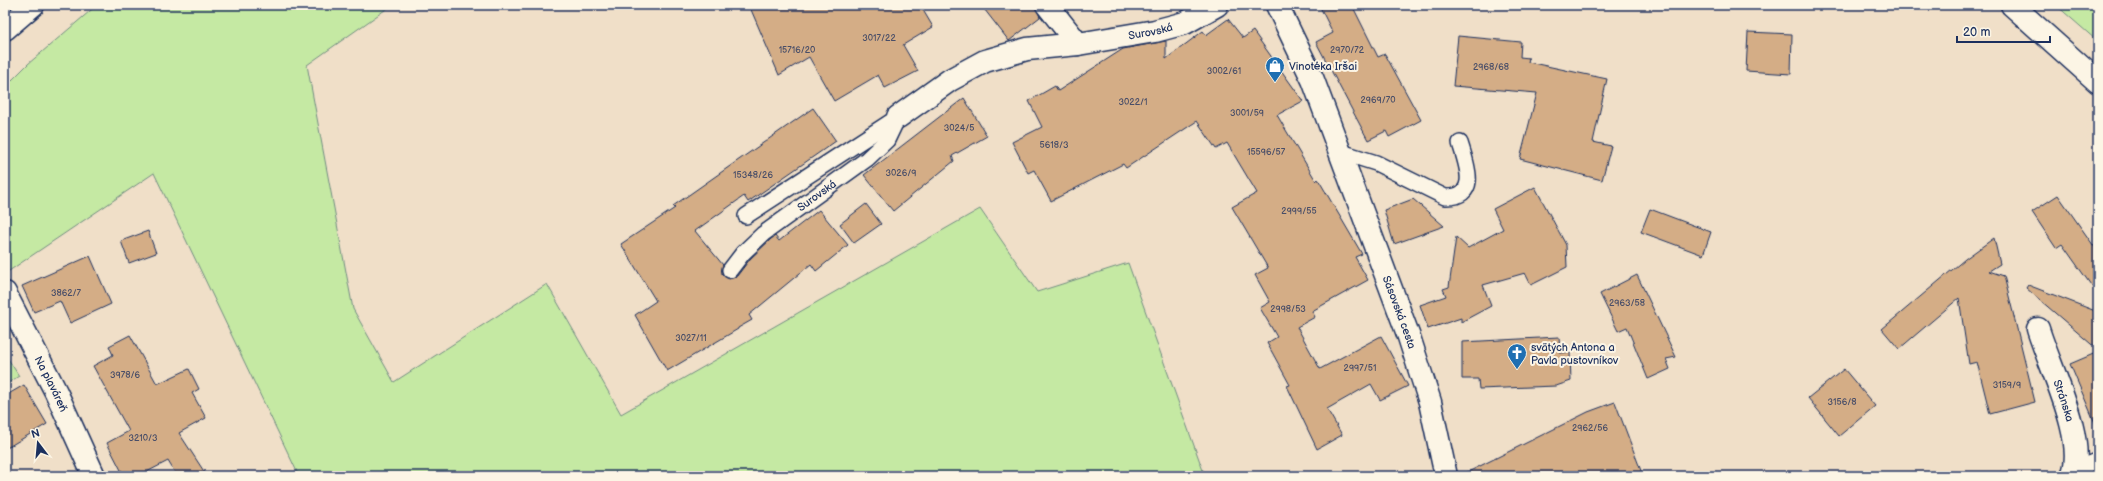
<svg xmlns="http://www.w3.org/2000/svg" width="2103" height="481" font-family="'Balsamiq Sans',sans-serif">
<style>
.green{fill:#c5e9a3;stroke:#708c80}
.building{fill:#d4ad86;stroke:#1b2f5e}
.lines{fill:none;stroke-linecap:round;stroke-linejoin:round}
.lane-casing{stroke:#1b2f5e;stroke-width:18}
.street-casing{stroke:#1b2f5e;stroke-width:25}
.secondary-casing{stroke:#1b2f5e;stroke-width:25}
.lane{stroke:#fcf5e5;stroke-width:15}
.street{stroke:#fcf5e5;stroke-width:22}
.secondary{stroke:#fcf5e5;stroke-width:22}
.labels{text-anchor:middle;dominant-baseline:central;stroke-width:4;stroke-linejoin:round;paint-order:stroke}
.number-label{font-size:9px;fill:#494e68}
.street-label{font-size:11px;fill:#1b2f5e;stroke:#fcf5e5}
.poi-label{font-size:11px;fill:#1b2f5e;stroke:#fcf5e5;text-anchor:start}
</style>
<rect width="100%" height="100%" fill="#f0dfc8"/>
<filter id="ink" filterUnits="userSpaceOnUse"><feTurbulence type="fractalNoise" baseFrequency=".025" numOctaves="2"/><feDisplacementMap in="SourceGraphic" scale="8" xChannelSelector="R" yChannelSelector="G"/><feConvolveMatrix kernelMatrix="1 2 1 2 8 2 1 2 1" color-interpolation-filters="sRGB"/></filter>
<g filter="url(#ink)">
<path class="green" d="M 97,5 L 392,5 L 307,65 L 353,309 L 394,382 L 547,284 L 621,414 L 980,209 L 1037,292 L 1128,263 L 1205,476 L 299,476 L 154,173 L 6,273 L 5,271 L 5,87 L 28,64 Z
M 2056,5 L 2098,5 L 2098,43 L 2096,40 Z
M 5,354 L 19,376 L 5,385 Z"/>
<path class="building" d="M 749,5 L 920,5 L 933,27 L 903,45 L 918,71 L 885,88 L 878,75 L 834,101 L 809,57 L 779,75 Z
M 981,5 L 1035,5 L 1040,17 L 1009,41 Z
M 1319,5 L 1352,5 L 1378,57 L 1385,54 L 1421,120 L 1389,137 L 1386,131 L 1368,140 L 1316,42 L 1333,33 Z
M 1228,19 L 1243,38 L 1253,31 L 1303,101 L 1277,115 L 1316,181 L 1318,179 L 1362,254 L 1355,257 L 1368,280 L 1312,311 L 1315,317 L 1297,327 L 1320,369 L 1381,336 L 1408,386 L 1380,400 L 1371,384 L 1327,409 L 1342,435 L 1317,449 L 1287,386 L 1290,385 L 1267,343 L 1277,337 L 1260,308 L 1270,302 L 1255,275 L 1268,268 L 1232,207 L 1257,193 L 1227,143 L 1216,149 L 1197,121 L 1126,168 L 1123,164 L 1051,201 L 1034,170 L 1028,173 L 1012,142 L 1042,127 L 1029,101 L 1055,86 L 1058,91 L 1123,49 L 1166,41 L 1166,59 L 1203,31 L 1206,35 Z
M 1748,32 L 1792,34 L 1791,74 L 1746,71 Z
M 1458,36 L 1521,42 L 1520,57 L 1529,58 L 1528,62 L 1607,79 L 1593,142 L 1611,146 L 1602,180 L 1520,159 L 1537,93 L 1453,86 Z
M 964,98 L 987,136 L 952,156 L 954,161 L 893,211 L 864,175 Z
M 813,108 L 836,141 L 748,202 L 744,196 L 695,231 L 723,265 L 722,274 L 729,279 L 737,276 L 750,259 L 771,239 L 775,236 L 779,241 L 819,210 L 848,245 L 816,271 L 811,264 L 749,315 L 752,320 L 738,328 L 738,329 L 667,371 L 635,315 L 656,301 L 621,244 L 675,208 L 673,206 Z
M 1535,187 L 1566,245 L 1567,267 L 1531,285 L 1525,273 L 1483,285 L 1491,306 L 1461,322 L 1461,318 L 1428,329 L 1420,305 L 1446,296 L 1443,289 L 1449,287 L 1456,237 L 1468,248 L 1503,229 L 1493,209 Z
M 2058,195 L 2098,252 L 2098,295 L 2062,244 L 2056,248 L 2032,212 Z
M 1413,199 L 1444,226 L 1394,244 L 1384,210 Z
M 866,204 L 881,224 L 854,243 L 840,224 Z
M 1650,209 L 1711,232 L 1703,255 L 1641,232 Z
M 148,231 L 156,253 L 129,263 L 121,241 Z
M 1994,238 L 2000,264 L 1989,271 L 2004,276 L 2035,402 L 1990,414 L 1977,362 L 1969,364 L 1959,298 L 1899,349 L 1882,329 L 1965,259 Z
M 90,256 L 111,304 L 70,323 L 60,301 L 34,312 L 22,286 Z
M 1637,275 L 1676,357 L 1666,359 L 1670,369 L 1648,379 L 1627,327 L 1618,331 L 1600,294 Z
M 2028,285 L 2098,312 L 2098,350 L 2026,288 Z
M 130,335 L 157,384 L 189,369 L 199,389 L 192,393 L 206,418 L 179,433 L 207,476 L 177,476 L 168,461 L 139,476 L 124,476 L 107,443 L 129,431 L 93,366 L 113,355 L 109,346 Z
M 1559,337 L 1560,353 L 1570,352 L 1571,381 L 1556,386 L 1479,389 L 1478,379 L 1462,379 L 1462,342 Z
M 2098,352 L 2098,430 L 2070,364 Z
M 1844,369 L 1875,406 L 1839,436 L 1808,398 Z
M 24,385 L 47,424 L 5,449 L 5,396 Z
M 1615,402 L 1643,476 L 1460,476 L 1588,412 Z"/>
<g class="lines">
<defs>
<g id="lane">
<path d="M 1341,152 L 1376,163 L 1445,197 C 1481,198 1466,163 1460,143"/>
<path d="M 746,216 L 898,117"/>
<path id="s1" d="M 730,270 L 743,253 L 763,234 L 867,159 L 887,140 L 898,117"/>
</g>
<g id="street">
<path d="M 1047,5 L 1078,44"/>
<path id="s2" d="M 1277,5 L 1313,80 L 1409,337 L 1430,402 L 1446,476"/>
<path id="s3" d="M 898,117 L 950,80 L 985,61 L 1027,49 L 1078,44 L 1155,31 L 1185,23 L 1217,5"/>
<path id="s4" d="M 5,293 L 56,392 L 94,476"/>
<path id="s5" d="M 2038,329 C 2049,366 2088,441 2072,476"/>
<path d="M 2073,474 L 2098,464"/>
</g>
<path id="secondary" d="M 2012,5 L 2098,82
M 5,29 L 33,5"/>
</defs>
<use href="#lane" class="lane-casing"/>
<use href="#street" class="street-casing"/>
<use href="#secondary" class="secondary-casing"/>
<use href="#lane" class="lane"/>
<use href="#street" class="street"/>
<use href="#secondary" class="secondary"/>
</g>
</g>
<defs>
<symbol id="shop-pin" viewBox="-11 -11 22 30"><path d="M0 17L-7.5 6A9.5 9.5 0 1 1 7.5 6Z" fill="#1f6fb2" stroke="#fcf5e5"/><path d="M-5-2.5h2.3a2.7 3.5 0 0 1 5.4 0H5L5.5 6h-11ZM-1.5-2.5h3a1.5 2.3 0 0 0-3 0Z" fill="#fff"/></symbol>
<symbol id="church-pin" viewBox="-11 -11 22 30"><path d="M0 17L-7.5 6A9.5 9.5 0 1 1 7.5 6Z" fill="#1f6fb2" stroke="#fcf5e5"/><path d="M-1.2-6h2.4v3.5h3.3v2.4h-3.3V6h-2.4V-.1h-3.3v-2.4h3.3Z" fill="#fff"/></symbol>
</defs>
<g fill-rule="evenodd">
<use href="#shop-pin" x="1264" y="55" width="22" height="30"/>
<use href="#church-pin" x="1506" y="342" width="22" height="30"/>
</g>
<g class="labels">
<g class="number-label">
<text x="879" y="38">3017/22</text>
<text x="797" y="50">15716/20</text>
<text x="1347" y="50">2970/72</text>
<text x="1491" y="67">2968/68</text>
<text x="1224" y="71">3002/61</text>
<text x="1378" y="100">2969/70</text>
<text x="1133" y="102">3022/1</text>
<text x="1247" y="113">3001/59</text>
<text x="959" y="128">3024/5</text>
<text x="1054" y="145">5618/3</text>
<text x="1266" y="152">15596/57</text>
<text x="901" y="173">3026/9</text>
<text x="753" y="175">15348/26</text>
<text x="1299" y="211">2999/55</text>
<text x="66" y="293">3862/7</text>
<text x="1627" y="303">2963/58</text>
<text x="1288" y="309">2998/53</text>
<text x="691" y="338">3027/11</text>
<text x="1360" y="368">2997/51</text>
<text x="125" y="375">3978/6</text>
<text x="2007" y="385">3159/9</text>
<text x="1842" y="402">3156/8</text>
<text x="1590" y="428">2962/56</text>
<text x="143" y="438">3210/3</text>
</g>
<g class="street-label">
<text stroke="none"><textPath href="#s3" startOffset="272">Surovská</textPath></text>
<text stroke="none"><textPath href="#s1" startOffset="115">Surovská</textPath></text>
<text stroke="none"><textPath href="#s2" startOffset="331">Sásovská cesta</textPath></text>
<text stroke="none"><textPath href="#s4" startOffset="102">Na plaváreň</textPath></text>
<text stroke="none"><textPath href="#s5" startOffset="76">Stránska</textPath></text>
</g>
<g class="poi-label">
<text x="1289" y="66">Vinotéka Iršai</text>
<text x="1531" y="347">svätých Antona a<tspan x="1531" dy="13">Pavla pustovníkov</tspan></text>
</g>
</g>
<rect width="2103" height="481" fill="none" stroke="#fcf5e5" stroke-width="20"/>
<rect x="10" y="10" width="2083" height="461" fill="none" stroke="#1b2f5e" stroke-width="1.5" filter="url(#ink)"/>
<g transform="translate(38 443) rotate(344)" stroke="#fcf5e5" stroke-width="3" paint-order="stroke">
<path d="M0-3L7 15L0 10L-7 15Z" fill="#1b2f5e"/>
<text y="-6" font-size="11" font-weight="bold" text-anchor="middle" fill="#1b2f5e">N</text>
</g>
<path d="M1957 36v6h93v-6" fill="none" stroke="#1b2f5e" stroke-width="2"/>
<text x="1963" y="36" font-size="12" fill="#1b2f5e" stroke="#fcf5e5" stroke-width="3" paint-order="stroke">20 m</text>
</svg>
